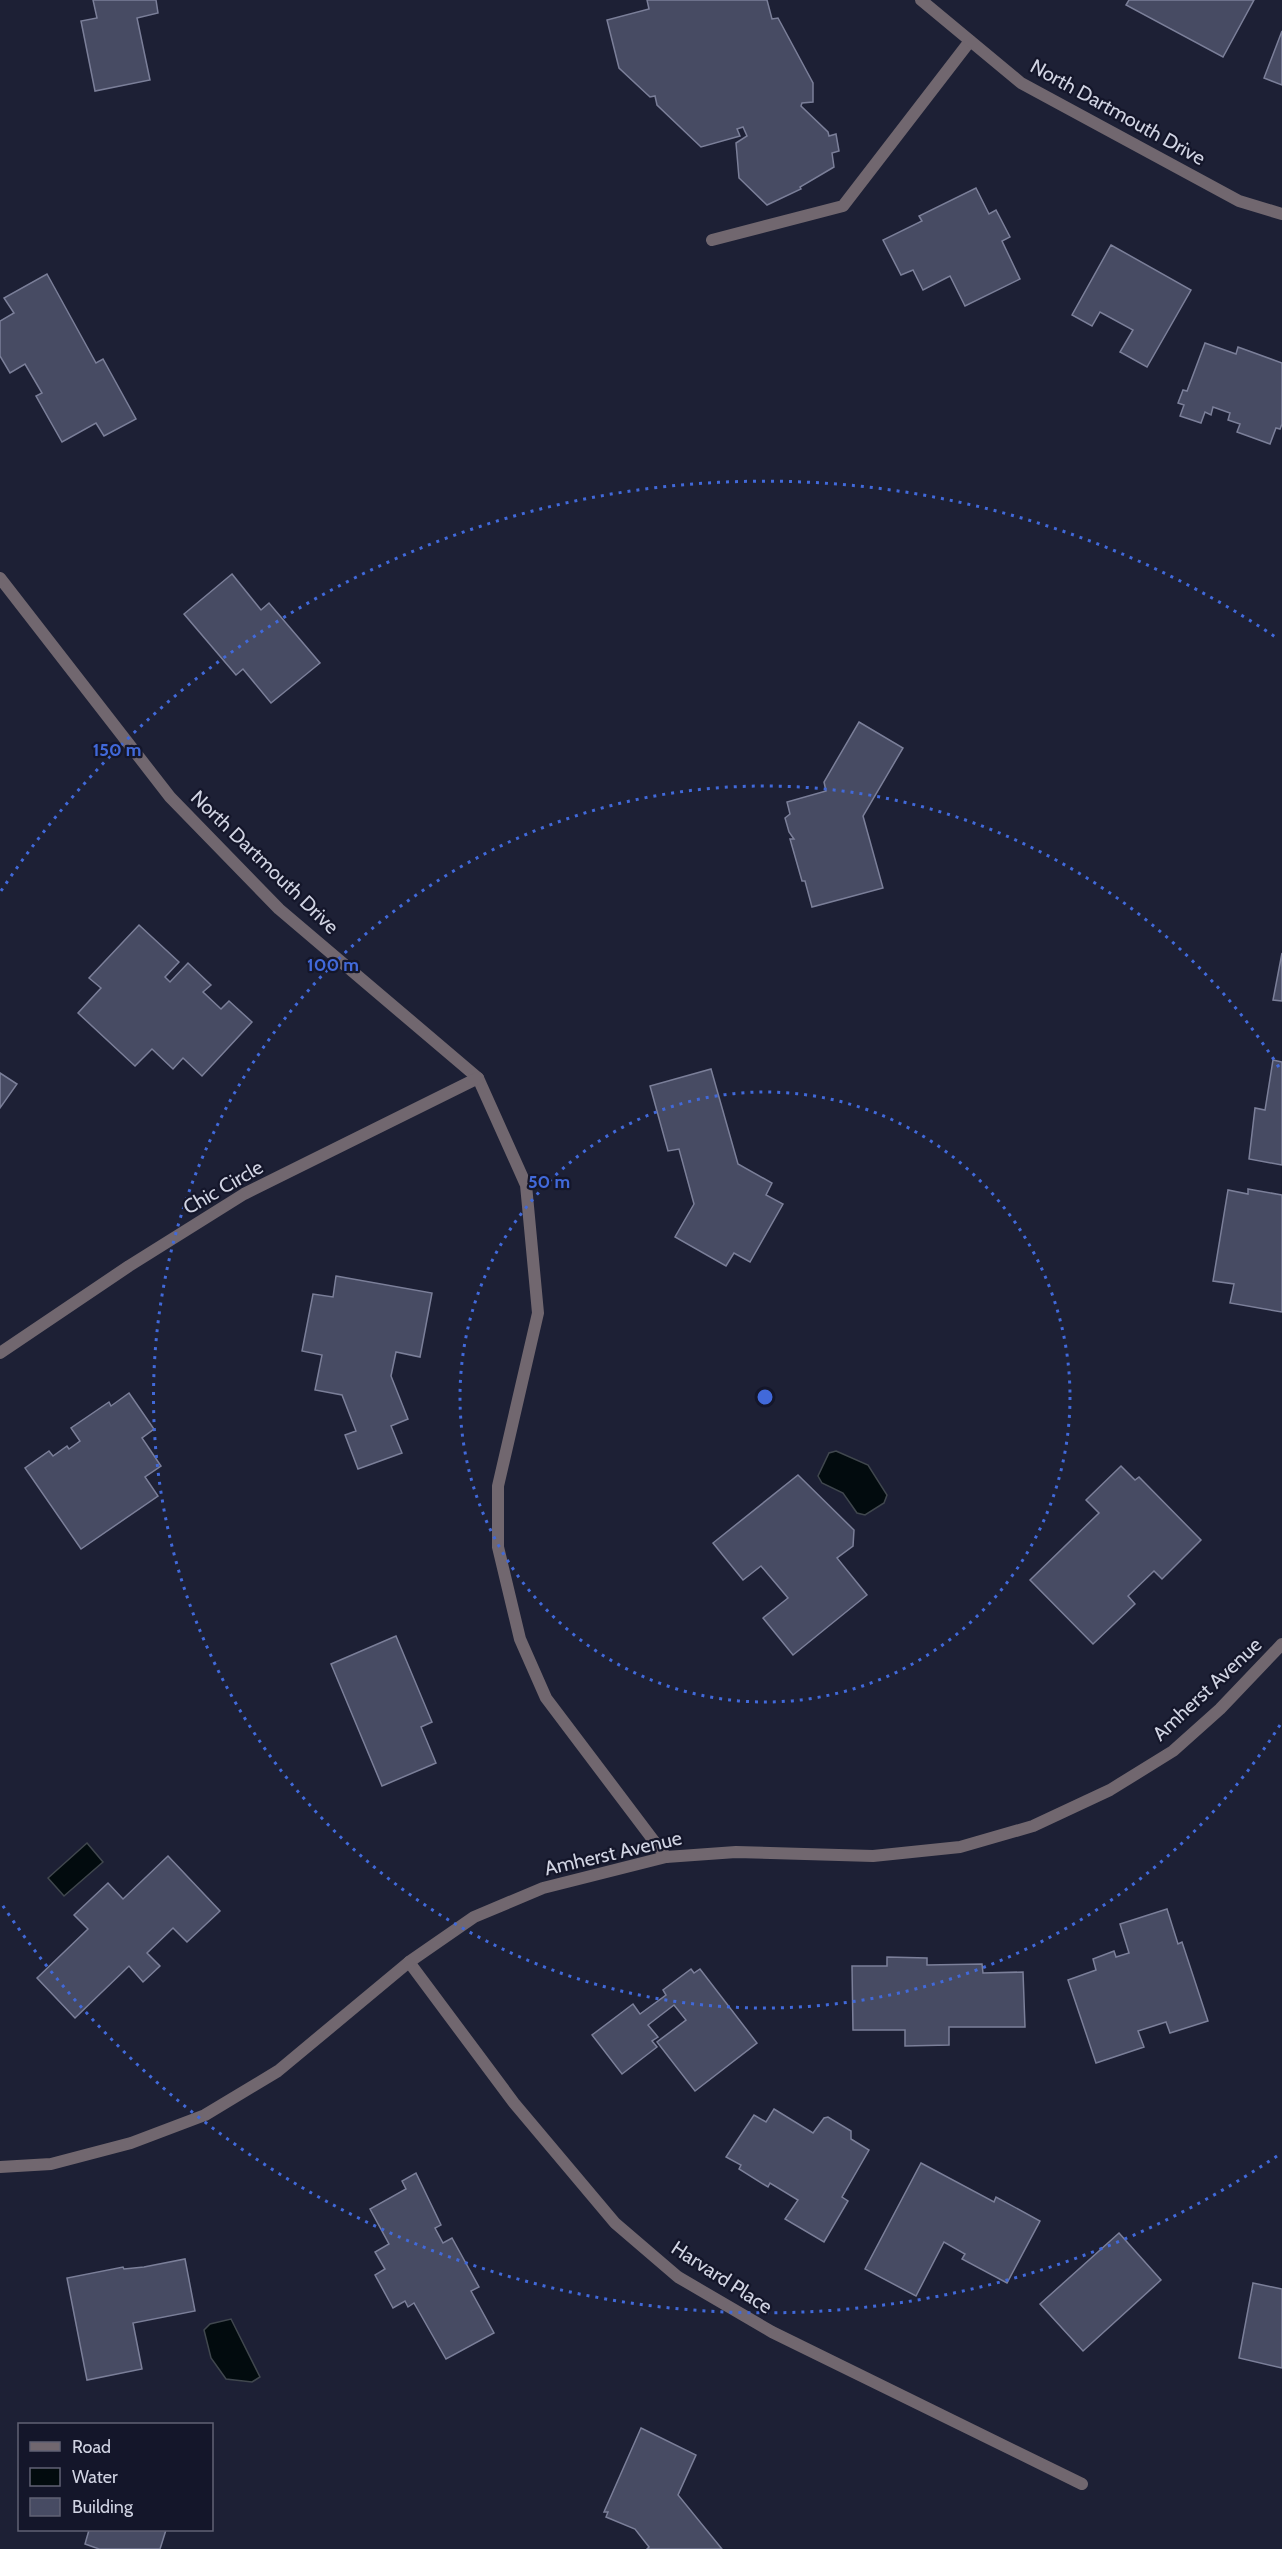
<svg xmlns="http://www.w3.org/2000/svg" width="1282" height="2549" font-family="Cabin,sans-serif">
<rect width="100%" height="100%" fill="#1d2035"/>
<!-- water -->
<g fill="#020b0e" stroke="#40474e" stroke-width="1.5">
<polygon points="836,1451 868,1465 887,1495 884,1503 865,1515 857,1513 843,1493 822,1483 818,1476 829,1453"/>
<polygon points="87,1843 103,1862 64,1896 48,1878"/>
<polygon points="231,2319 260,2377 252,2382 226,2379 211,2358 204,2330 210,2324"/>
</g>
<!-- building -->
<g fill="#474b63" stroke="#7b7f99" stroke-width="1.5">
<polygon points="93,0 156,0 158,13 137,18 150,80 95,91 81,21 97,18"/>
<polygon points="647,0 767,0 772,19 778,18 813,83 813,102 802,103 801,106 828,132 829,136 836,134 839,151 832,153 834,167 800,187 801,189 767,205 739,178 736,143 747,136 743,127 737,129 740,136 701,147 657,105 655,96 650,97 619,68 607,20 649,9"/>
<polygon points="1129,0 1254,0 1223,57 1126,5"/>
<polygon points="1282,31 1282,85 1264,78"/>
<polygon points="976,188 989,214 996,210 1010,237 1002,241 1020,279 965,306 950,276 923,290 913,270 901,275 883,240 922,221 919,216"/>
<polygon points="1111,245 1191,290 1147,367 1120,352 1133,330 1100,312 1092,326 1072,315"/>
<polygon points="47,274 96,363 103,359 136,419 104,436 96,423 62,442 36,396 42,393 25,364 10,373 0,356 0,321 14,313 4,298"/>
<polygon points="1205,343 1236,354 1238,347 1282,363 1282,424 1280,429 1276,428 1270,444 1237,432 1240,424 1228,420 1230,413 1213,407 1211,415 1205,412 1201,423 1180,416 1184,405 1178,403 1183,390 1187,391"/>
<polygon points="232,574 261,610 269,603 320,663 271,703 243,669 236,675 184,614"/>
<polygon points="859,722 903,748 863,816 883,888 812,907 805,881 802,881 790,839 794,839 789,832 785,818 790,814 787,802 826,791 824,782"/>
<polygon points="139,925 179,962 165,977 170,982 188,963 211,985 203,992 221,1009 229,1001 252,1022 202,1076 183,1058 173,1069 152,1049 135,1066 78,1013 101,988 89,978"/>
<polygon points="1282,953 1282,1001 1273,1000"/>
<polygon points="1273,1060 1282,1062 1282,1165 1249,1159 1255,1108 1265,1110"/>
<polygon points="711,1069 738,1164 772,1183 766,1195 783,1204 750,1262 734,1253 726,1266 675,1237 694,1204 679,1149 668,1151 650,1086"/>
<polygon points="0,1073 17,1084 0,1108"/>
<polygon points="1248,1189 1282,1195 1282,1312 1230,1303 1234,1284 1213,1281 1228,1190 1248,1194"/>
<polygon points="336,1276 432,1293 420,1357 396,1352 391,1376 408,1419 391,1426 402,1453 358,1469 345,1435 356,1431 342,1395 315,1390 322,1355 302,1351 313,1294 333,1297"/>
<polygon points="129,1393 154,1429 142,1438 161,1466 145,1477 158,1496 81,1549 25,1468 49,1451 53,1456 67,1446 69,1449 80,1441 71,1428 109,1402 111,1406"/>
<polygon points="1121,1466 1135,1480 1139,1477 1201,1540 1162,1579 1154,1571 1128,1596 1135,1604 1093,1644 1030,1580 1099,1513 1086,1500"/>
<polygon points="798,1475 854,1530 853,1546 837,1558 867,1595 793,1655 763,1618 788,1598 761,1566 743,1580 713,1543"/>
<polygon points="396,1636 432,1722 421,1727 436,1763 382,1786 331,1664"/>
<polygon points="168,1856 220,1911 187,1942 173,1928 147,1953 160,1966 143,1982 129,1966 75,2018 37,1978 88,1929 74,1915 108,1883 123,1899"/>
<polygon points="1167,1909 1178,1944 1182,1942 1208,2021 1170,2033 1166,2022 1138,2031 1144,2047 1096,2063 1068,1980 1096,1970 1093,1959 1114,1951 1116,1957 1129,1953 1120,1924"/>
<polygon points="887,1957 927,1958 927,1965 982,1964 983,1973 1023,1972 1025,2027 949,2027 949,2045 905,2046 905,2030 853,2030 852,1966 887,1966"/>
<polygon points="691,1969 694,1973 700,1969 757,2043 695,2091 657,2042 686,2020 674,2005 648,2025 658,2037 652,2041 657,2047 622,2074 592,2035 633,2004 640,2014 666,1995 663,1990"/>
<polygon points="774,2109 813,2133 824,2118 828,2117 851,2131 851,2139 869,2150 842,2197 848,2201 824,2242 785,2219 798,2200 770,2183 768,2187 739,2169 741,2165 726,2157 754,2115 766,2122"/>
<polygon points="921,2163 994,2202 996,2197 1040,2221 1007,2283 962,2259 965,2254 944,2242 916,2296 865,2269"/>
<polygon points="416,2173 441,2225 435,2228 443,2243 452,2238 479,2287 471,2291 494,2333 446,2359 414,2303 408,2307 405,2301 393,2308 375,2275 385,2269 375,2252 389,2244 370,2209 406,2189 402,2181"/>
<polygon points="1119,2233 1161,2280 1083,2351 1040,2304"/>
<polygon points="185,2259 195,2311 133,2323 142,2369 87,2380 67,2278 123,2267 124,2269 144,2267"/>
<polygon points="1253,2283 1282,2289 1282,2368 1239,2358"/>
<polygon points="641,2428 696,2455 678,2495 722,2549 647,2549 649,2547 635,2529 606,2517 608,2512 604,2512"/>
<polygon points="89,2530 166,2530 160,2549 99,2549 85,2544"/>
</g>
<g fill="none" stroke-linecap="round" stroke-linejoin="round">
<!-- service -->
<polyline stroke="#71676f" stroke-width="12" points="712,240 843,206 970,41"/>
<!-- minor -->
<g stroke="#71676f" stroke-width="12">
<polyline points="921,0 1021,83 1239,201 1282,214"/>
<polyline points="0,578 170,797 279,909 478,1078 526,1185 538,1313 498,1486 498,1547 520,1639 546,1698 666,1857"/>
<polyline points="0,1353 129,1266 244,1194 478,1078"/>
<polyline points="409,1962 514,2103 615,2223 678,2277 772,2332 1082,2484"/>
</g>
<!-- tertiary -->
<polyline stroke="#71676f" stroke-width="12" points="0,2167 51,2164 131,2143 205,2115 278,2071 409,1962 474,1917 543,1888 666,1857 736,1852 873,1856 960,1847 1033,1826 1110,1790 1173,1751 1220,1709 1282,1644"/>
</g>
<!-- distance rings -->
<g fill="none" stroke="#4169da" stroke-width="3" stroke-dasharray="3 6">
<circle cx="765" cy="1397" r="305"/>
<path d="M1280 1725A611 611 0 1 1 1280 1069"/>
<path d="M1277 2156A916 916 0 0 1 1 1903M1 891A916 916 0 0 1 1277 638"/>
</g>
<g text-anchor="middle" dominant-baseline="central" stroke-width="4.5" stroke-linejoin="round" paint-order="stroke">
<!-- street labels -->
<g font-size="20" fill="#d1d4e3" stroke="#14162a">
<text transform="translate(1118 112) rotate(29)">North Dartmouth Drive</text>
<text transform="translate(265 862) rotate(44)">North Dartmouth Drive</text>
<text transform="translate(223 1187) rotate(-30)">Chic Circle</text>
<text transform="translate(1207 1689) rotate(-43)">Amherst Avenue</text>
<text transform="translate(613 1853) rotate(-13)">Amherst Avenue</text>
<text transform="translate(722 2277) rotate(33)">Harvard Place</text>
</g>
</g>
<circle cx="765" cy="1397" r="9" fill="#4169da" stroke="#14162a" stroke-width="3"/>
<g font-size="18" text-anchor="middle" font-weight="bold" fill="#4169da" stroke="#14162a" stroke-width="4.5" stroke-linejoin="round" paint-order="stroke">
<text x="117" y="756">150 m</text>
<text x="333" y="971">100 m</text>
<text x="549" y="1188">50 m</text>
</g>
<!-- legend -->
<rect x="18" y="2423" width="195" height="108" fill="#14162a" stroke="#606274" stroke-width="1.5"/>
<rect x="30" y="2442" width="30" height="9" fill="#71676f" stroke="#606274" stroke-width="1.5"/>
<text x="72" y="2453" font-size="18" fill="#d1d4e3">Road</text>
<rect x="30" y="2468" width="30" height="18" fill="#020b0e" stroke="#606274" stroke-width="1.5"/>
<text x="72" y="2483" font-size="18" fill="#d1d4e3">Water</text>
<rect x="30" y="2498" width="30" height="18" fill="#474b63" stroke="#606274" stroke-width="1.5"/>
<text x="72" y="2513" font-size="18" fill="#d1d4e3">Building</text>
</svg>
